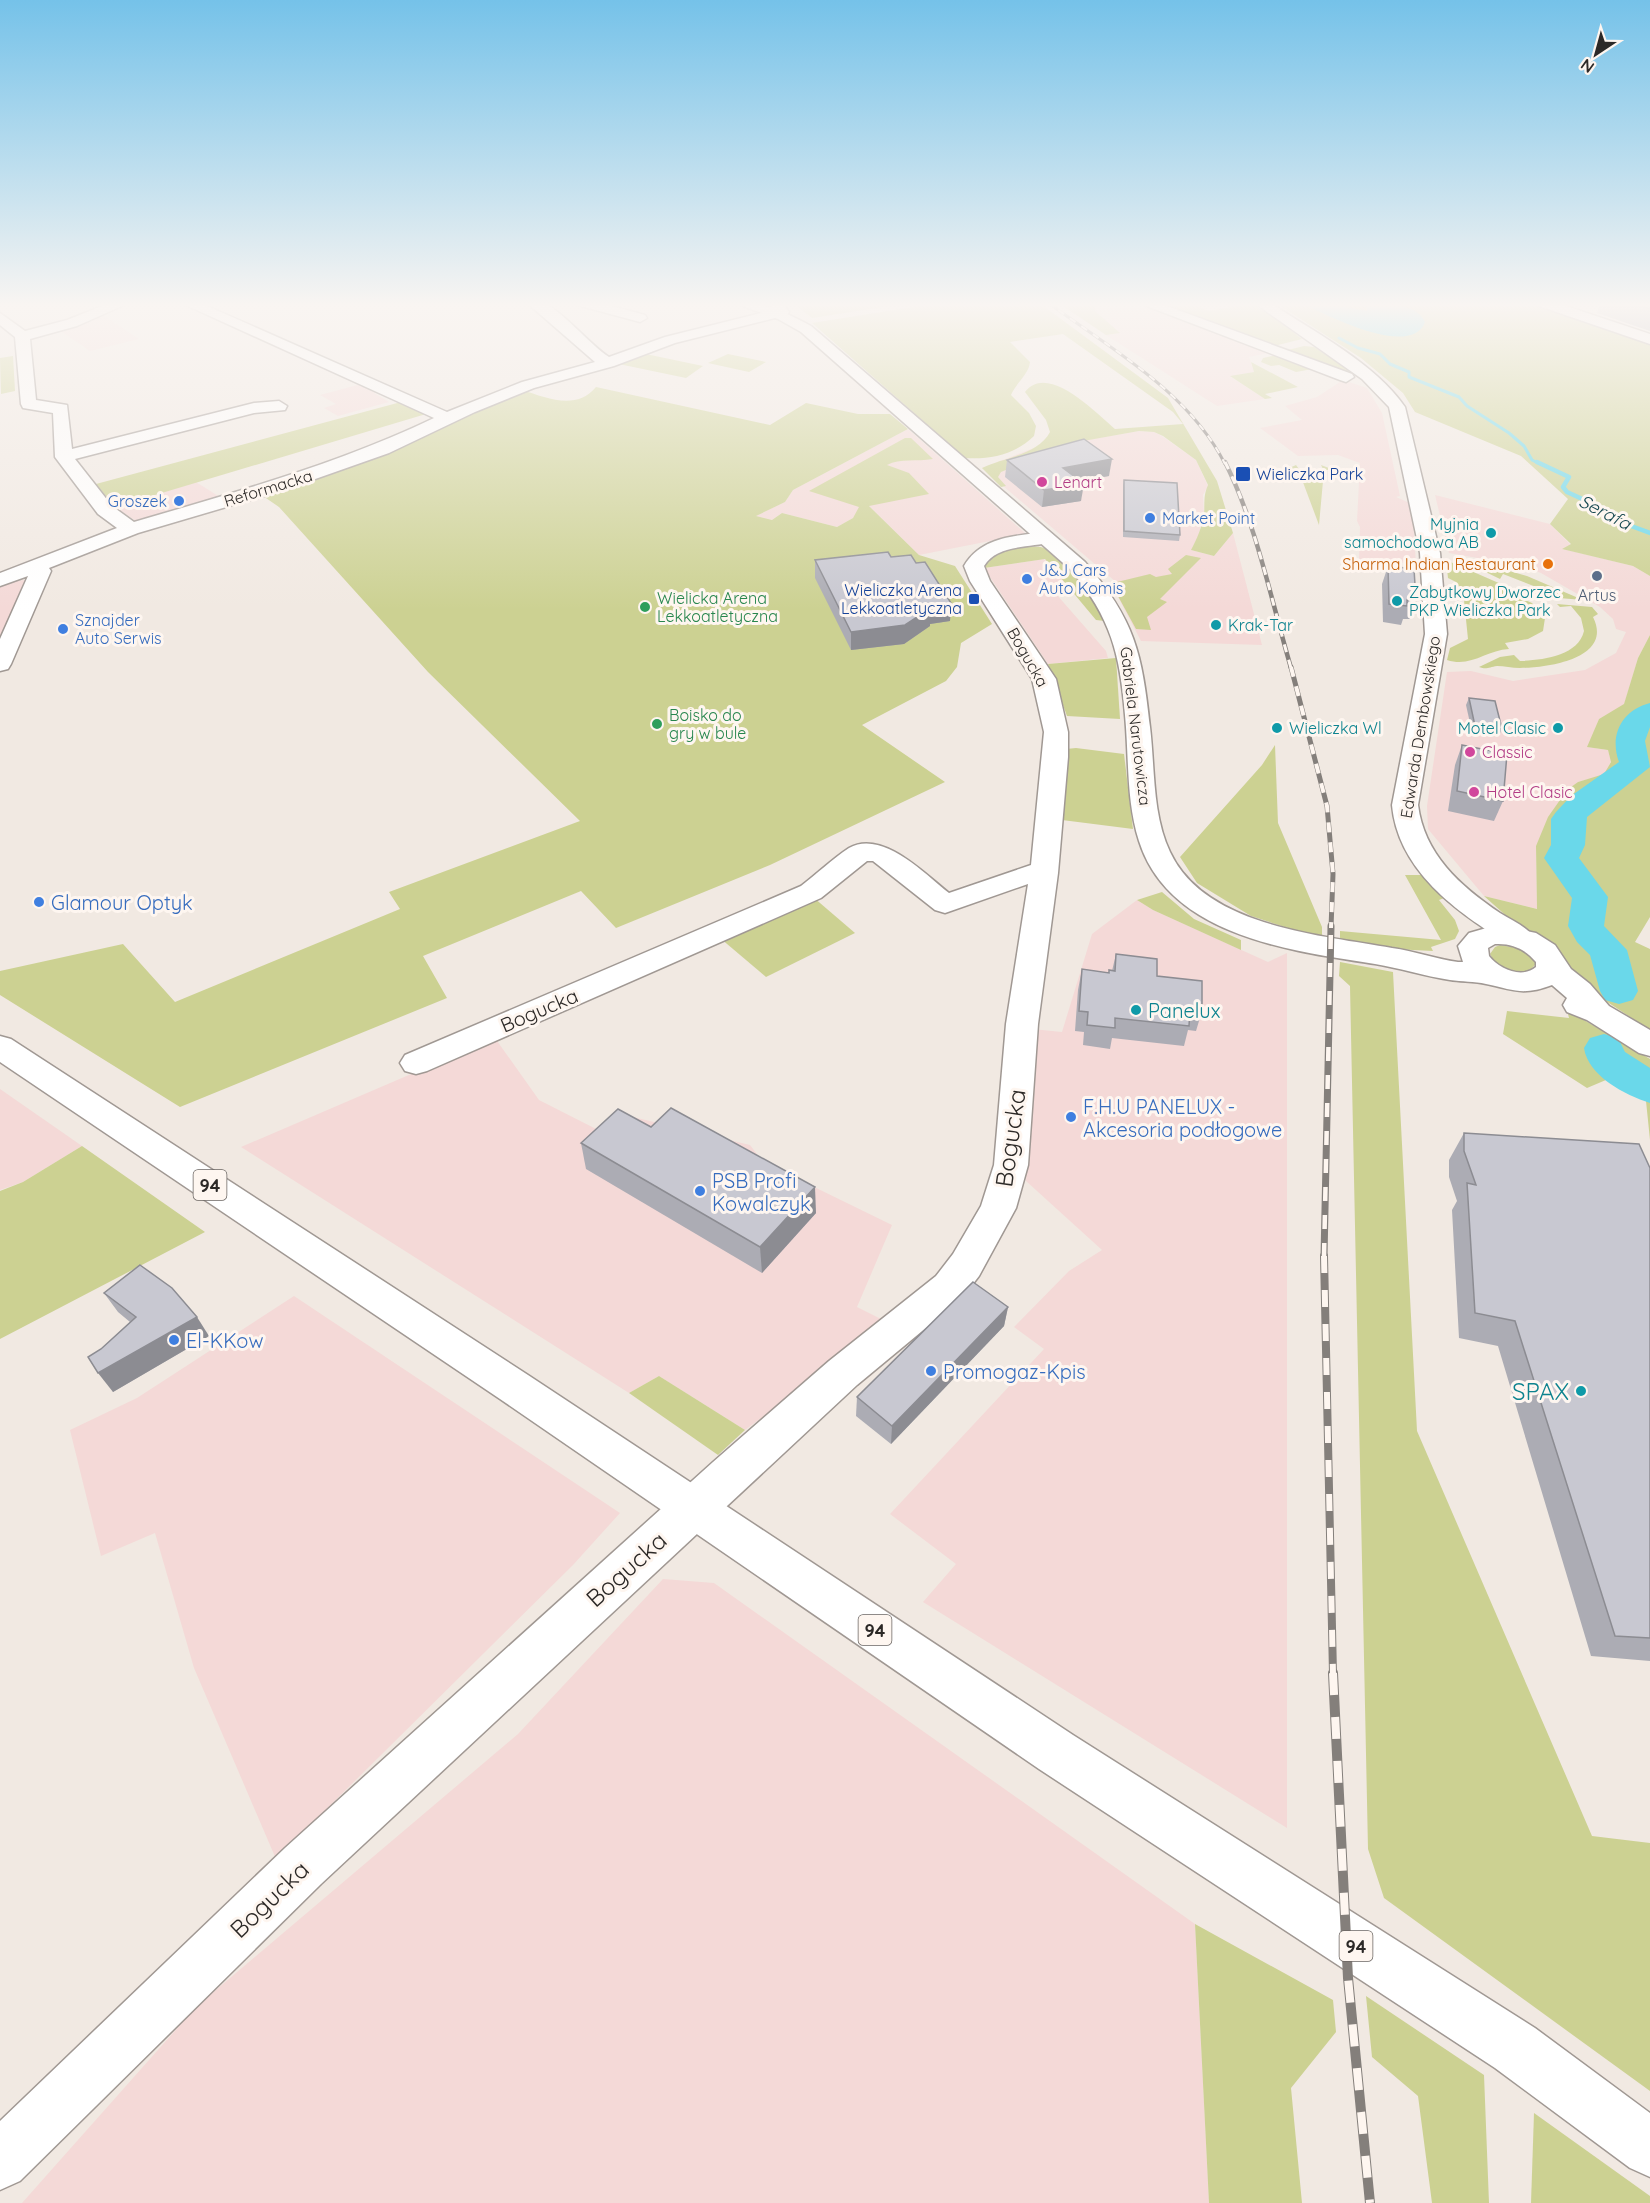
<svg xmlns="http://www.w3.org/2000/svg" width="1650" height="2203" font-family="Quicksand,sans-serif">
<rect width="100%" height="100%" fill="#f1e9e2"/>
<!-- commercial -->
<g fill="#f4d9d7">
<polygon points="1095,302 1130,302 1273,352 1249,357 1254,372 1231,377 1265,399 1217,406 1106,335 1119,333 1095,311"/>
<polygon points="103,315 139,339 90,351 59,330"/>
<polygon points="1343,380 1367,388 1382,413 1400,496 1396,497 1412,504 1416,564 1359,559 1360,527 1357,521 1360,463 1338,455 1298,456 1260,428 1302,420 1285,406 1317,397"/>
<polygon points="365,383 380,391 374,393 389,402 338,416 324,408 336,404 320,395"/>
<polygon points="908,429 1026,534 919,555 865,502 853,518 837,527 782,513 772,520 755,516 785,502 793,490"/>
<polygon points="1139,431 1154,432 1162,436 1196,460 1208,486 1203,495 1204,514 1198,537 1191,550 1214,556 1233,533 1262,645 1141,641 1114,589 1116,582 982,468 1031,449"/>
<polygon points="196,482 223,499 139,523 115,507"/>
<polygon points="1435,495 1550,524 1571,545 1563,549 1633,566 1650,576 1650,635 1638,658 1624,705 1599,719 1588,747 1608,750 1611,761 1605,774 1578,782 1536,846 1537,909 1484,896 1428,829 1427,806 1447,672 1471,671 1513,681 1585,670 1616,653 1626,632 1616,629 1613,619 1600,607 1541,573 1517,565 1449,553"/>
<polygon points="1044,559 1059,573 1067,585 1050,587 1106,651 1108,658 1048,664 984,568"/>
<polygon points="27,580 0,641 0,586 11,581"/>
<polygon points="1137,900 1153,910 1268,962 1287,953 1287,1828 923,1602 956,1564 890,1514 1044,1349 1014,1327 1069,1271 1102,1250 1026,1181 1032,1029 1062,1032 1092,934"/>
<polygon points="495,1038 539,1100 602,1132 633,1117 750,1145 763,1162 892,1225 857,1307 889,1323 745,1430 659,1376 629,1393 241,1147"/>
<polygon points="0,1089 82,1146 23,1182 0,1190"/>
<polygon points="294,1296 620,1513 573,1565 276,1859 194,1668 155,1533 101,1556 70,1430 137,1398"/>
<polygon points="663,1579 714,1583 1195,1924 1209,2203 22,2203 197,2006 518,1734"/>
</g>
<!-- green -->
<g fill="#ccd192">
<polygon points="792,302 916,302 812,318"/>
<path d="M944,302H1038L1168,398L1217,481L1233,533L1214,556L1191,550C1197,539 1202,527 1204,514C1205,503 1203,496 1208,485L1196,460L1163,436L1154,432L1139,431L1072,443L1001,472L998,477L1006,486L1001,487L982,468C1004,457 1038,455 1050,432L1046,420L1025,392C1048,362 1097,414 1115,429L1183,424L1173,412L1063,334L1010,342L1030,362C1029,374 1016,383 1011,395L1029,413L1036,426L1034,436C1016,454 990,460 965,458L812,323Z"/>
<polygon points="1057,302 1095,302 1095,311 1120,333 1106,335"/>
<path d="M1147,302H1188L1209,311L1246,304L1243,302C1259,304 1286,327 1302,339L1270,347Z"/>
<polygon points="1287,302 1536,302 1650,341 1650,576 1633,566 1562,549 1571,544 1550,524 1568,499 1521,456 1415,412 1403,393 1361,358 1282,307"/>
<polygon points="1304,346 1314,347 1355,374 1352,375 1284,351"/>
<polygon points="641,353 703,366 686,378 614,363"/>
<polygon points="728,354 766,362 749,372 708,363"/>
<polygon points="1281,354 1318,368 1296,372 1279,365 1271,366 1261,362 1263,358"/>
<polygon points="13,356 15,391 1,394 0,358"/>
<polygon points="1251,362 1298,387 1265,394 1272,398 1265,399 1230,376 1254,372"/>
<path d="M596,387L770,425L806,403L858,414H890L908,429L793,490L785,502L756,516L772,520L782,513L837,527L853,518L859,507L809,491L905,438H911L933,459C917,462 900,458 887,465L909,473L929,494L869,506L919,555L955,566L992,624L961,643L957,667L946,681L862,725L945,782L770,865L616,928L581,891L423,956L447,998L180,1107L0,995V971L123,944L175,1002L400,909L389,892L580,821L428,672L279,507L260,494L522,390C547,398 576,411 596,387Z"/>
<polygon points="401,402 426,414 115,507 96,484"/>
<polygon points="1296,465 1299,469 1323,469 1321,465 1334,470 1324,470 1319,525 1298,469 1287,469"/>
<path d="M1030,546C1034,547 1040,546 1044,548C1064,557 1096,601 1105,621L1096,620L1045,559L984,568C995,551 1010,549 1030,546Z"/>
<polygon points="1186,555 1201,558 1160,599 1167,602 1147,617 1151,630 1136,629 1113,587 1117,582 1150,574 1156,577 1172,574 1168,569"/>
<path d="M1446,560L1501,584L1498,588L1532,603L1545,618L1543,631L1528,639L1505,643L1509,649C1486,650 1471,668 1447,660L1450,648L1468,639L1464,600L1457,596L1456,582L1448,578Z"/>
<polygon points="1463,561 1478,562 1527,576 1583,600 1547,597 1554,594 1503,574 1500,579"/>
<path d="M1557,604L1592,607L1598,614L1593,617C1614,659 1546,668 1520,668C1512,668 1504,666 1497,666C1489,667 1487,670 1479,667L1500,657L1514,655L1520,661C1543,660 1578,656 1584,631L1581,618L1571,606L1560,607Z"/>
<polygon points="1650,635 1650,917 1635,942 1650,949 1650,1030 1589,990 1484,896 1537,909 1536,846 1548,817 1567,790 1578,782 1604,774 1611,762 1608,750 1587,747 1599,719 1624,704 1638,658"/>
<polygon points="1116,658 1120,719 1067,716 1048,664"/>
<polygon points="1275,745 1278,823 1322,927 1322,939 1251,916 1197,883 1180,857 1262,765"/>
<polygon points="1076,748 1124,754 1133,829 1062,820 1066,749"/>
<polygon points="1405,875 1421,875 1444,898 1439,900 1455,920 1459,931 1455,939 1431,947 1433,951 1393,949 1340,942 1340,931 1441,940"/>
<polygon points="1162,892 1194,919 1241,940 1241,950 1153,910 1137,900"/>
<polygon points="813,897 855,933 766,977 720,938"/>
<path d="M1500,945L1523,949L1535,960V965C1523,980 1497,970 1490,954L1495,947Z"/>
<polygon points="1340,962 1393,972 1417,1431 1592,1836 1650,1843 1650,2091 1384,1898 1368,1849 1350,986 1339,976"/>
<polygon points="1567,1010 1650,1059 1650,1140 1646,1101 1613,1077 1587,1088 1503,1034 1507,1011 1569,1018"/>
<polygon points="82,1146 205,1232 0,1339 0,1191 23,1182"/>
<polygon points="659,1376 745,1430 718,1455 629,1393"/>
<polygon points="1195,1924 1333,2000 1336,2032 1291,2088 1302,2203 1209,2203"/>
<polygon points="1366,1996 1484,2075 1489,2203 1432,2203 1418,2096 1372,2057"/>
<polygon points="1534,2113 1650,2196 1650,2203 1531,2203"/>
</g>
<!-- water -->
<path fill="#6ad8ea" d="M1300,302H1342L1346,307L1367,311V308L1353,302H1382L1381,304L1385,305C1400,305 1418,307 1425,322C1411,360 1322,313 1300,302Z"/>
<g fill="none" stroke-linecap="round" stroke-linejoin="round">
<!-- stream-far1 -->
<polyline stroke="#6ad8ea" stroke-width="3" points="1339,338 1358,348 1380,354 1390,364 1409,372 1409,377 1459,397 1467,406 1509,433 1524,446 1532,460 1540,464"/>
<!-- stream -->
<polyline stroke="#6ad8ea" stroke-width="4.5" points="1537,462 1569,477 1563,487 1567,492 1613,513 1623,523 1650,533"/>
<!-- river -->
<g fill="#6ad8ea" fill-rule="evenodd">
<path d="M1650,703V727L1645,741L1650,767L1587,817L1585,845L1579,858L1608,897L1604,926L1627,950L1638,991L1633,1000L1619,1004L1605,1000L1600,991L1590,955L1577,942L1568,926L1572,898L1544,858L1551,845V819L1556,812L1571,796L1619,762C1609,735 1622,710 1650,703Z"/>
<path d="M1604,1034L1618,1038L1625,1052L1650,1068V1103C1625,1095 1588,1076 1584,1048L1590,1038Z"/>
</g>
<defs>
<g id="minor">
<path d="M112,302H131L77,326L30,339L36,400L67,405L72,449L254,403L279,401L287,406L285,410L254,413L75,459L112,506L134,522C236,492 338,464 434,418L179,302H198L447,412L522,382L595,362L526,302C530,302 537,301 541,302C559,307 590,345 609,357L665,337L773,310L767,302H781L789,312L787,315L675,343L614,366L534,388L475,412L389,453L284,490L138,533L49,568L51,571L11,664L8,669L0,671V639L28,576L0,586V573L117,528L98,514L55,457L53,413L23,408L21,404L15,337L0,325V313L25,331L67,320Z"/>
<polygon points="575,302 597,302 645,315 647,318 640,322 577,305"/>
<polygon points="1136,302 1156,302 1352,374 1354,377 1346,382 1340,380"/>
<path d="M1253,302H1269C1314,332 1375,363 1405,407L1440,553L1447,634L1418,805C1424,854 1460,886 1500,913C1511,920 1526,926 1534,937L1529,944L1519,946L1509,944C1456,912 1398,870 1392,805L1425,634L1420,553L1389,407L1362,379Z"/>
<polygon points="1534,302 1554,302 1650,334 1650,344 1536,305"/>
<path d="M1045,532L1052,534L1055,538L1052,542C1030,548 997,544 984,566L990,581L1056,679L1068,732V757L1058,873L1038,1024L1028,1165L1016,1208L979,1276L962,1298L857,1385L321,1884L20,2181L0,2190V2121L285,1848L713,1462L829,1361L936,1276L953,1254L981,1206L994,1165L1006,1024L1028,884L945,913L935,910L873,861H867L821,898L427,1071L416,1074L405,1071L400,1063L405,1055L801,886C817,874 832,859 849,848C882,829 925,874 949,893L1031,865L1044,732L1032,679L970,581L964,566C981,537 1014,536 1045,532Z"/>
</g>
<g id="major">
<path d="M732,302C761,301 786,312 811,326L1085,562C1135,620 1142,653 1150,727C1155,768 1152,814 1170,852C1205,927 1321,935 1392,948C1414,951 1436,959 1458,962H1463L1458,946L1469,933L1497,925L1536,933L1555,945L1571,969L1590,984L1609,1006L1650,1030V1056L1639,1053L1587,1020L1567,1012L1563,1005L1567,998L1552,985C1523,996 1514,990 1486,984C1474,981 1462,982 1450,980C1424,976 1400,968 1375,964C1291,951 1169,936 1139,841C1126,801 1129,756 1125,715C1120,654 1111,618 1071,570L801,332L778,319ZM1495,944C1512,943 1525,949 1536,962V967C1522,979 1499,969 1489,956L1488,948Z"/>
<polygon points="0,1036 11,1039 528,1375 1073,1735 1535,2028 1650,2113 1650,2177 1630,2168 1495,2068 1039,1769 500,1399 0,1062"/>
</g>
</defs>
<!-- minor casing -->
<use href="#minor" stroke="#a09893" stroke-width="3"/>
<!-- major casing -->
<use href="#major" stroke="#a09893" stroke-width="3"/>
<!-- minor -->
<use href="#minor" fill="#fff" fill-rule="evenodd"/>
<!-- major -->
<use href="#major" fill="#fff" fill-rule="evenodd"/>
<defs>
<path id="rail-far5" d="M1047,302C1110,348 1189,392 1225,464"/>
<path id="rail-far4" d="M1225,462C1257,526 1271,600 1291,668"/>
<polyline id="rail-far3" points="1291,667 1327,806 1333,874 1331,928"/>
<polyline id="rail-far2" points="1324,1257 1331,926"/>
<polyline id="rail-far1" points="1324,1256 1333,1674"/>
<polyline id="rail" points="1333,1673 1348,1978 1370,2203"/>
</defs>
<!-- rail-far5 casing -->
<use href="#rail-far5" stroke="#847f7b" stroke-width="3"/>
<!-- rail-far4 casing -->
<use href="#rail-far4" stroke="#847f7b" stroke-width="4.5"/>
<!-- rail-far3 casing -->
<use href="#rail-far3" stroke="#847f7b" stroke-width="5"/>
<!-- rail-far2 casing -->
<use href="#rail-far2" stroke="#847f7b" stroke-width="7"/>
<!-- rail-far1 casing -->
<use href="#rail-far1" stroke="#847f7b" stroke-width="8"/>
<!-- rail casing -->
<use href="#rail" stroke="#847f7b" stroke-width="10"/>
<!-- rail-far5 -->
<use href="#rail-far5" stroke="#fef6f0" stroke-width="2" stroke-dasharray="7" stroke-linecap="butt"/>
<!-- rail-far4 -->
<use href="#rail-far4" stroke="#fef6f0" stroke-width="3" stroke-dasharray="8" stroke-linecap="butt"/>
<!-- rail-far3 -->
<use href="#rail-far3" stroke="#fef6f0" stroke-width="4" stroke-dasharray="10" stroke-linecap="butt"/>
<!-- rail-far2 -->
<use href="#rail-far2" stroke="#fef6f0" stroke-width="4.5" stroke-dasharray="14" stroke-linecap="butt"/>
<!-- rail-far1 -->
<use href="#rail-far1" stroke="#fef6f0" stroke-width="6" stroke-dasharray="17" stroke-linecap="butt"/>
<!-- rail -->
<use href="#rail" stroke="#fef6f0" stroke-width="8" stroke-dasharray="22" stroke-linecap="butt"/>
</g>
<!-- wall -->
<g fill="#acacb4">
<polygon points="1601,302 1650,302 1650,331 1597,313"/>
<polygon points="1007,460 1109,476 1080,481 1081,501 1042,507 1005,477"/>
<polygon points="1124,480 1180,535 1179,541 1123,537 1123,486"/>
<polygon points="891,557 916,563 951,603 950,621 930,624 930,626 904,644 851,650 815,578 815,560"/>
<polygon points="1388,566 1416,601 1410,619 1403,619 1401,625 1383,622 1382,584"/>
<polygon points="1469,698 1502,729 1499,736 1472,732 1466,705"/>
<polygon points="1462,745 1503,801 1494,821 1448,811 1455,765"/>
<polygon points="1116,954 1157,976 1202,1011 1196,1031 1188,1030 1184,1046 1112,1038 1110,1049 1083,1045 1084,1032 1075,1031 1078,990 1082,969 1109,973 1112,971"/>
<polygon points="651,1127 816,1213 762,1273 586,1169 581,1143"/>
<polygon points="1464,1133 1650,1168 1650,1661 1591,1656 1498,1346 1459,1338 1452,1210 1457,1201 1449,1177 1449,1160"/>
<polygon points="104,1293 209,1336 113,1392 101,1349 130,1322 118,1312"/>
<polygon points="1008,1307 1004,1326 891,1444 856,1416 857,1397"/>
</g>
<!-- shaded-wall -->
<g fill="#8c8c92">
<polygon points="1112,459 1109,476 1060,484 1063,468"/>
<polygon points="1084,484 1081,501 1042,507 1044,490"/>
<polygon points="951,603 950,621 930,624 930,626 904,644 851,650 851,632 929,605"/>
<polygon points="815,1187 816,1213 762,1273 760,1247"/>
<polygon points="1008,1307 1004,1326 891,1444 892,1426"/>
<polygon points="197,1317 209,1336 113,1392 98,1373"/>
</g>
<!-- building -->
<g fill="#c8c8d1" stroke="#8c8c92" stroke-width="1.5">
<polygon points="1629,302 1650,302 1650,309"/>
<polygon points="1084,439 1112,459 1063,468 1084,484 1044,490 1007,460"/>
<polygon points="1124,480 1177,483 1180,535 1124,531"/>
<polygon points="888,552 891,557 911,555 916,563 925,562 951,603 929,605 931,608 905,625 851,632 815,560"/>
<polygon points="1388,566 1414,569 1416,601 1407,600 1407,606 1389,604"/>
<polygon points="1469,698 1495,701 1502,729 1475,726"/>
<polygon points="1462,745 1507,754 1503,801 1457,791"/>
<polygon points="1116,954 1157,959 1157,976 1202,981 1202,1011 1190,1010 1189,1026 1115,1018 1115,1028 1087,1025 1088,1012 1079,1011 1082,969 1109,973 1109,970 1115,971"/>
<polygon points="671,1108 815,1187 760,1247 581,1143 618,1109 651,1127"/>
<polygon points="1464,1133 1639,1144 1650,1168 1650,1638 1615,1636 1515,1321 1475,1313 1467,1183 1476,1185 1464,1151"/>
<polygon points="140,1265 172,1288 197,1317 98,1373 88,1357 101,1349 136,1317 104,1293"/>
<polygon points="973,1282 1008,1307 892,1426 857,1397"/>
</g>
<!-- sky -->
<linearGradient id="sky" x2="0" y2="1"><stop stop-color="#75c2e9"/><stop offset="0.5" stop-color="#f9f5f2"/><stop offset="1" stop-color="#f9f5f2" stop-opacity="0"/></linearGradient>
<rect width="1650" height="610" fill="url(#sky)"/>
<!-- markers -->
<g fill="#1a4fb4" stroke="#fef6f0" stroke-width="2">
<rect x="1235" y="466" width="16" height="16" rx="3"/>
<rect x="968" y="593" width="12" height="12" rx="3"/>
</g>
<g fill="#d1479c" stroke="#fef6f0" stroke-width="2">
<circle cx="1042" cy="482" r="6"/>
<circle cx="1470" cy="752" r="6"/>
<circle cx="1474" cy="792" r="6"/>
</g>
<g fill="#3f7fe0" stroke="#fef6f0" stroke-width="2">
<circle cx="179" cy="501" r="6"/>
<circle cx="1150" cy="518" r="6"/>
<circle cx="1027" cy="579" r="6"/>
<circle cx="63" cy="629" r="6"/>
<circle cx="39" cy="902" r="6"/>
<circle cx="1071" cy="1117" r="6"/>
<circle cx="700" cy="1191" r="6"/>
<circle cx="174" cy="1340" r="6"/>
<circle cx="931" cy="1371" r="6"/>
</g>
<g fill="#0f9aa8" stroke="#fef6f0" stroke-width="2">
<circle cx="1491" cy="533" r="6"/>
<circle cx="1397" cy="601" r="6"/>
<circle cx="1216" cy="625" r="6"/>
<circle cx="1277" cy="728" r="6"/>
<circle cx="1558" cy="728" r="6"/>
<circle cx="1136" cy="1010" r="6"/>
<circle cx="1581" cy="1391" r="6"/>
</g>
<circle fill="#e8710a" stroke="#fef6f0" stroke-width="2" cx="1548" cy="564" r="6"/>
<circle fill="#5c6f8a" stroke="#fef6f0" stroke-width="2" cx="1597" cy="576" r="6"/>
<g fill="#2e9e5b" stroke="#fef6f0" stroke-width="2">
<circle cx="645" cy="607" r="6"/>
<circle cx="657" cy="724" r="6"/>
</g>
<g text-anchor="middle" dominant-baseline="central" stroke-width="6" stroke-linejoin="round" paint-order="stroke">
<!-- far-transit labels -->
<g font-size="16" fill="#164399" stroke="#fef6f0" text-anchor="start">
<text x="1256" y="474">Wieliczka Park</text>
<text x="962" y="590" text-anchor="end">Wieliczka Arena<tspan x="962" dy="18">Lekkoatletyczna</tspan></text>
</g>
<!-- far-hotel labels -->
<g font-size="16" fill="#b23c85" stroke="#fef6f0" text-anchor="start">
<text x="1054" y="482">Lenart</text>
<text x="1482" y="752">Classic</text>
<text x="1486" y="792">Hotel Clasic</text>
</g>
<!-- far-street labels -->
<g font-size="16" fill="#2c2927" stroke="#fef6f0">
<text transform="translate(268 488) rotate(-17)">Reformacka</text>
<text transform="translate(1028 657) rotate(60)">Bogucka</text>
<text transform="translate(1136 726) rotate(83)">Gabriela Narutowicza</text>
<text transform="translate(1420 727) rotate(-81)">Edwarda Dembowskiego</text>
</g>
<!-- far-shop labels -->
<g font-size="16" fill="#366cbe" stroke="#fef6f0" text-anchor="start">
<text x="167" y="501" text-anchor="end">Groszek</text>
<text x="1162" y="518">Market Point</text>
<text x="1039" y="570">J&amp;J Cars<tspan x="1039" dy="18">Auto Komis</tspan></text>
<text x="75" y="620">Sznajder<tspan x="75" dy="18">Auto Serwis</tspan></text>
</g>
<!-- far-culture labels -->
<g font-size="16" fill="#0d838f" stroke="#fef6f0" text-anchor="start">
<text x="1479" y="524" text-anchor="end">Myjnia<tspan x="1479" dy="18">samochodowa AB</tspan></text>
<text x="1409" y="592">Zabytkowy Dworzec<tspan x="1409" dy="18">PKP Wieliczka Park</tspan></text>
<text x="1228" y="625">Krak-Tar</text>
<text x="1289" y="728">Wieliczka Wl</text>
<text x="1546" y="728" text-anchor="end">Motel Clasic</text>
</g>
<!-- far-food labels -->
<g font-size="16" fill="#c56008" stroke="#fef6f0" text-anchor="end">
<text x="1536" y="564">Sharma Indian Restaurant</text>
</g>
<!-- far-service labels -->
<g font-size="16" fill="#4e5e75" stroke="#fef6f0">
<text x="1597" y="595">Artus</text>
</g>
<!-- far-leisure labels -->
<g font-size="16" fill="#27864d" stroke="#fef6f0" text-anchor="start">
<text x="657" y="598">Wielicka Arena<tspan x="657" dy="18">Lekkoatletyczna</tspan></text>
<text x="669" y="715">Boisko do<tspan x="669" dy="18">gry w bule</tspan></text>
</g>
<!-- far-water labels -->
<g font-size="18" font-style="italic" fill="#184951" stroke="#fef6f0">
<text transform="translate(1605 512) rotate(27)">Serafa</text>
</g>
<!-- shield labels -->
<g fill="#fef6f0" stroke="#6b6663" stroke-width="1.5">
<rect x="193.5" y="1170" width="33" height="30" rx="4.5"/>
<rect x="858.5" y="1615" width="33" height="30" rx="4.5"/>
<rect x="1339.5" y="1931" width="33" height="30" rx="4.5"/>
</g>
<g font-size="18" font-weight="bold" fill="#2c2927">
<text x="210" y="1185">94</text>
<text x="875" y="1630">94</text>
<text x="1356" y="1946">94</text>
</g>
<!-- shop labels -->
<g font-size="20" fill="#366cbe" stroke="#fef6f0" text-anchor="start">
<text x="51" y="902">Glamour Optyk</text>
<text x="1083" y="1106">F.H.U PANELUX -<tspan x="1083" dy="23">Akcesoria podłogowe</tspan></text>
<text x="712" y="1180">PSB Profi<tspan x="712" dy="23">Kowalczyk</tspan></text>
<text x="186" y="1340">El-KKow</text>
<text x="943" y="1371">Promogaz-Kpis</text>
</g>
<!-- street labels -->
<g font-size="20" fill="#2c2927" stroke="#fef6f0">
<text transform="translate(539 1010) rotate(-23)">Bogucka</text>
</g>
<!-- culture labels -->
<g font-size="20" fill="#0d838f" stroke="#fef6f0" text-anchor="start">
<text x="1148" y="1010">Panelux</text>
</g>
<!-- near-street labels -->
<g font-size="24" fill="#2c2927" stroke="#fef6f0">
<text transform="translate(1010 1138) rotate(-82)">Bogucka</text>
<text transform="translate(626 1569) rotate(-42)">Bogucka</text>
<text transform="translate(269 1899) rotate(-44)">Bogucka</text>
</g>
<!-- near-culture labels -->
<g font-size="24" fill="#0d838f" stroke="#fef6f0" text-anchor="end">
<text x="1569" y="1391">SPAX</text>
</g>
</g>
<!-- north arrow -->
<g transform="translate(1596 54) rotate(216)" stroke="#fef6f0" stroke-width="4.5" paint-order="stroke">
<path d="M0-4.5L10 22L0 15L-10 22Z" fill="#2c2927"/>
<text y="-9" font-size="16" font-weight="bold" text-anchor="middle" fill="#2c2927">N</text>
</g>
</svg>
